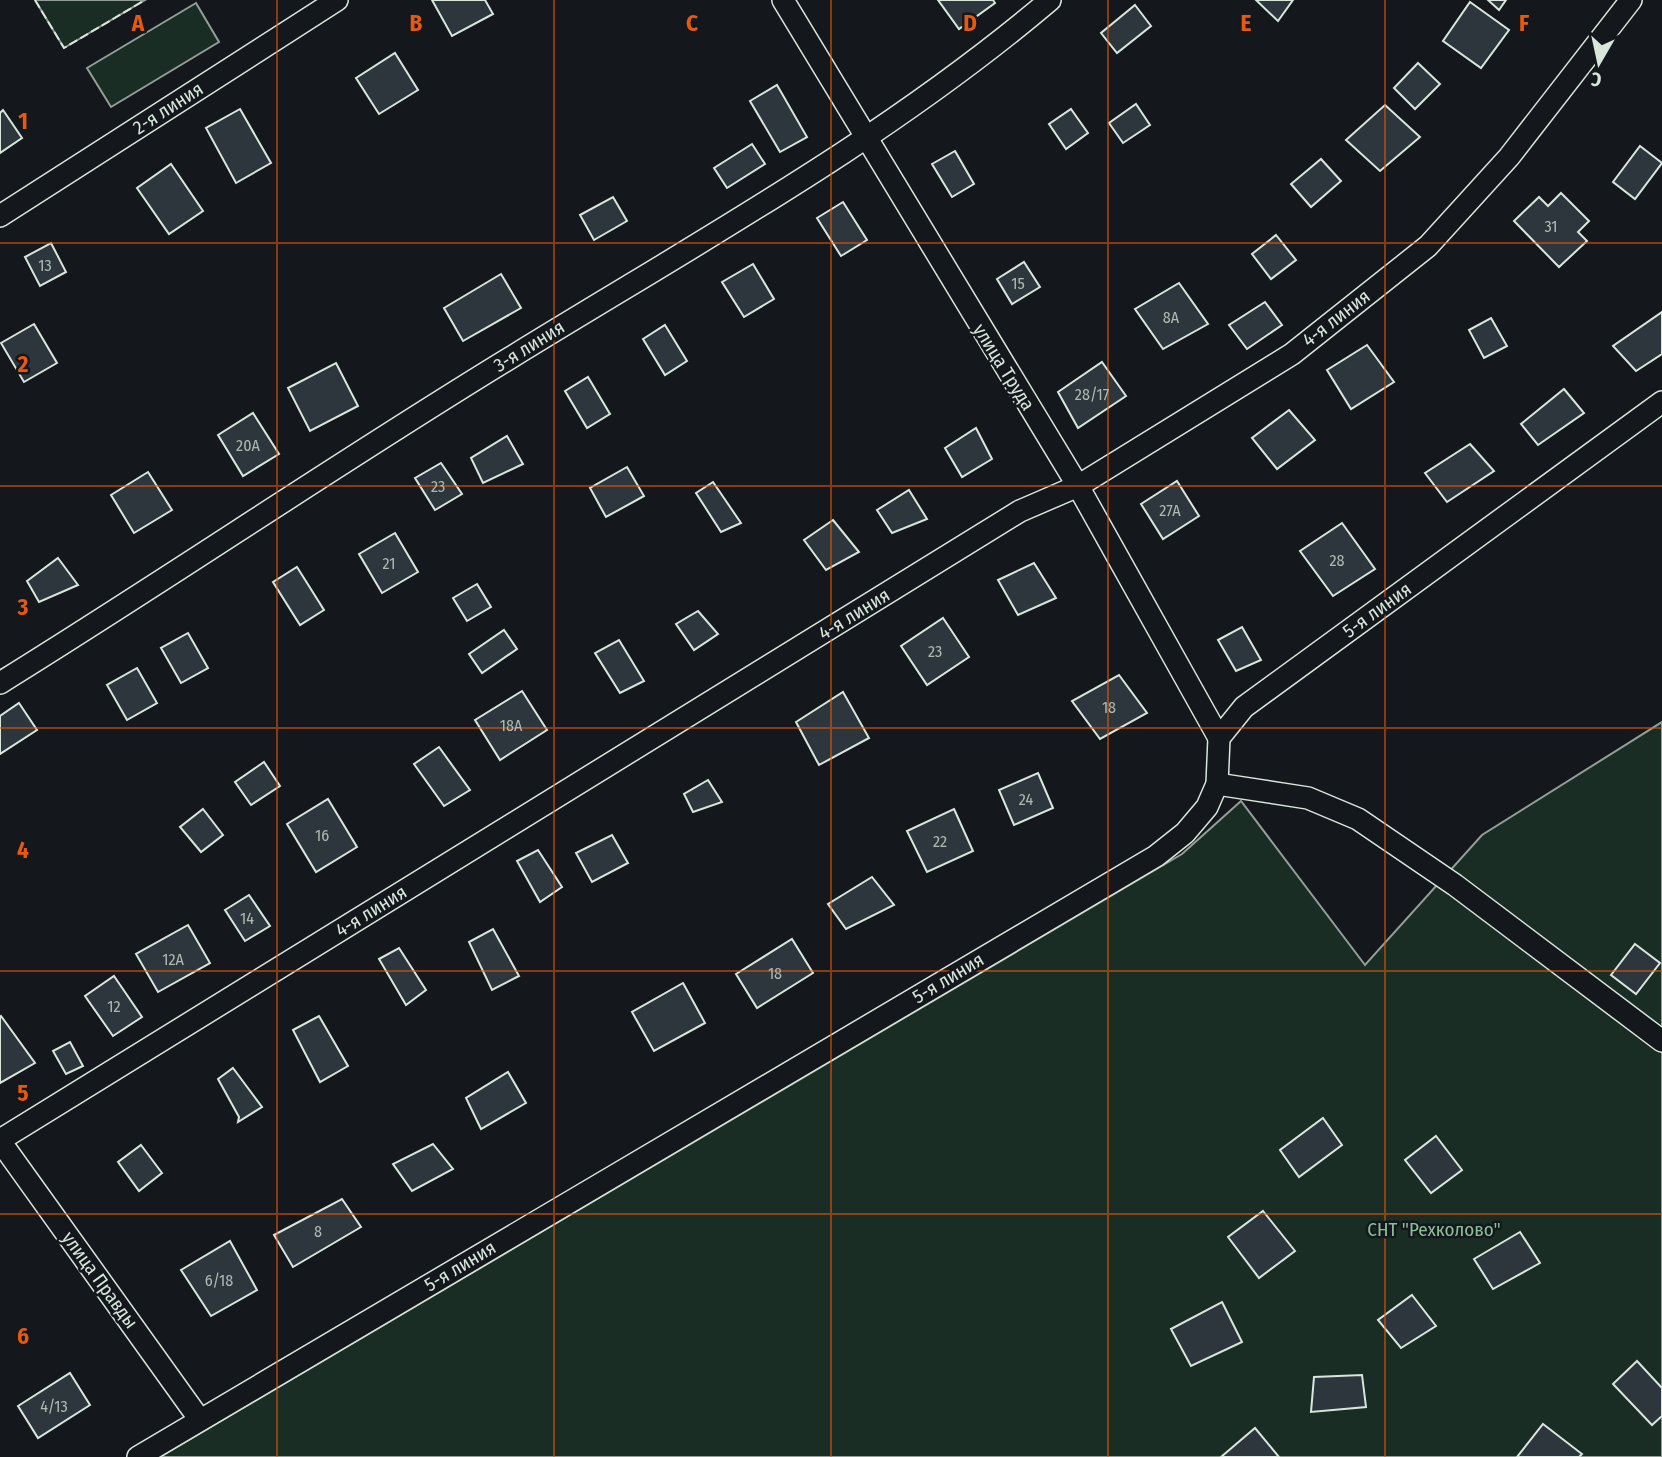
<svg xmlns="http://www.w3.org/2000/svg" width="1662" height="1457" font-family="'Fira Sans Condensed',sans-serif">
<rect width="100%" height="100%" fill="#14181c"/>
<!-- green -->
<g fill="#1a2d24" stroke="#939e99" stroke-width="2">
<polygon points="35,0 145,0 64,48"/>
<polygon points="196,3 219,42 111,107 87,68"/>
<polygon points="1662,722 1662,1457 160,1457 1182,854 1241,801 1365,965 1482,835"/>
</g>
<!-- building -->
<g fill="#2c363c" stroke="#d8e6dc" stroke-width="2">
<polygon points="432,0 485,0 493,14 452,36"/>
<polygon points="938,0 993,0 995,3 959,29"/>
<polygon points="1256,0 1293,0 1278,21"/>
<polygon points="1488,0 1506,0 1499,10"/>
<polygon points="1470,2 1509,30 1481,68 1443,41"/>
<polygon points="1135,5 1151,26 1117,53 1101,33"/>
<polygon points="395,53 418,90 379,114 356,78"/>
<polygon points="1418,63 1440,84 1415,109 1394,88"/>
<polygon points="777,85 807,137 780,152 750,101"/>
<polygon points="1136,104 1150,125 1123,143 1109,123"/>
<polygon points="1385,105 1420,137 1380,171 1346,140"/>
<polygon points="240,109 271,163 236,183 206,128"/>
<polygon points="1071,109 1088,133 1066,149 1049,124"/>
<polygon points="3,110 22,138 0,153 0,113"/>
<polygon points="752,144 765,164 727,188 714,168"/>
<polygon points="1640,146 1662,163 1635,199 1613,182"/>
<polygon points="955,151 974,184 952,197 932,164"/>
<polygon points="1321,159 1341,181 1311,207 1291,184"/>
<polygon points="171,164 203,211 169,234 137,188"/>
<polygon points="1561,193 1589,221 1578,232 1587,241 1559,267 1514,221 1539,197 1548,206"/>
<polygon points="613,197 627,221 594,240 580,215"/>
<polygon points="843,202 867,240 841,256 817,218"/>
<polygon points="1276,235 1296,260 1271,279 1252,254"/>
<polygon points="51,243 66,272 40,286 25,257"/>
<polygon points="1024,262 1040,287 1012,304 997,279"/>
<polygon points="753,264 774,299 744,317 722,282"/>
<polygon points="501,274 521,308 463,341 444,308"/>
<polygon points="1179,283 1208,324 1163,349 1135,309"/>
<polygon points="1265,302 1282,325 1247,349 1229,325"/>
<polygon points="1662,312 1662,354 1636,371 1613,346"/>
<polygon points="1491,318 1507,346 1484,358 1469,330"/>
<polygon points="34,324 57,363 24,382 1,343"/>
<polygon points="665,325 687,361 665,375 643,339"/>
<polygon points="1367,345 1394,382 1351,409 1327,370"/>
<polygon points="1102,362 1126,396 1078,428 1058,392"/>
<polygon points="336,363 358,406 310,431 288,388"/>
<polygon points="588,377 610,414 587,428 565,391"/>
<polygon points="1564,389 1584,413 1538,445 1521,424"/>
<polygon points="1289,410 1315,440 1277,469 1252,438"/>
<polygon points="253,413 279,454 243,476 218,435"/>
<polygon points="976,428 992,459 962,477 945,448"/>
<polygon points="507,436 523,464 483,483 471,458"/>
<polygon points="1470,444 1494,471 1447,502 1425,473"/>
<polygon points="441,463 462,494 435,510 415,478"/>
<polygon points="627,467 644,496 606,517 590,488"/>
<polygon points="148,472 172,510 134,533 111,495"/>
<polygon points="1177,481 1199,516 1163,539 1141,504"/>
<polygon points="713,482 741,523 721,532 696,493"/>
<polygon points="909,490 927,519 892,533 877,510"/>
<polygon points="833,520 859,552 826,570 804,540"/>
<polygon points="1342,523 1375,569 1333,596 1300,551"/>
<polygon points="395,533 418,572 382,593 359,554"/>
<polygon points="58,558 78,585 39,602 27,581"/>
<polygon points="1034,563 1056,598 1018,615 998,580"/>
<polygon points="297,567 324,610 300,625 273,582"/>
<polygon points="477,584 491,607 467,621 453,598"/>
<polygon points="698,611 718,634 694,650 676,624"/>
<polygon points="943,618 969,657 927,685 901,646"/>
<polygon points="1242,627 1261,660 1236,671 1218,640"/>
<polygon points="504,630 517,649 482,673 469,654"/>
<polygon points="188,633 208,668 181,683 161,648"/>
<polygon points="619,640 644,681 620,693 595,653"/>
<polygon points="137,668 157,703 127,720 107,685"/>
<polygon points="1119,675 1147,713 1100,739 1072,701"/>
<polygon points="522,691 547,730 500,760 475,720"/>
<polygon points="843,692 869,738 819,765 796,722"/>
<polygon points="19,703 37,730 0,754 0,716"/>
<polygon points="439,747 470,790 444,806 414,764"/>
<polygon points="264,762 280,786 251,805 235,782"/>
<polygon points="1038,773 1053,808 1014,825 999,790"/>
<polygon points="708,780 722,802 693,812 684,794"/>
<polygon points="328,799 357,847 316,872 287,824"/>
<polygon points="203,809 223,835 201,852 180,827"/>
<polygon points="954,809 973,851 927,872 907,831"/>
<polygon points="612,835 628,863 592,882 576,853"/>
<polygon points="538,850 562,887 540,902 517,861"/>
<polygon points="872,877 894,905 846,929 828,904"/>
<polygon points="249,895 270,926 245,941 225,910"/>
<polygon points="188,925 210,963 158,992 136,954"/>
<polygon points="493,929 519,976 492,990 469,942"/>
<polygon points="792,939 813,973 757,1008 736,974"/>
<polygon points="1635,944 1660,963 1636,994 1611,975"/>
<polygon points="399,948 426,990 406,1005 379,959"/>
<polygon points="114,976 142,1017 113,1036 85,996"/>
<polygon points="683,983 705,1023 654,1051 632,1012"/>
<polygon points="1,1016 35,1063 0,1083 0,1017"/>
<polygon points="319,1016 348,1066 320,1082 293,1030"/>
<polygon points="70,1042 83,1066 66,1074 53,1051"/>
<polygon points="233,1068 262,1107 238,1122 239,1117 218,1079"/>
<polygon points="508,1072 526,1103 481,1129 466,1098"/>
<polygon points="1323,1118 1342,1145 1299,1177 1280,1150"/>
<polygon points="1436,1136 1462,1170 1431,1193 1405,1160"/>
<polygon points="433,1144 453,1169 412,1191 393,1164"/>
<polygon points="141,1145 162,1173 139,1191 118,1162"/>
<polygon points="342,1199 361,1227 293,1267 274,1235"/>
<polygon points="1263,1211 1295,1251 1259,1278 1228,1237"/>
<polygon points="1520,1232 1540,1263 1493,1289 1474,1259"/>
<polygon points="230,1241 257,1290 211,1316 181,1270"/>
<polygon points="1412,1295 1436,1326 1401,1348 1378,1320"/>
<polygon points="1222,1302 1242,1342 1191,1366 1171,1329"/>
<polygon points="1637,1361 1662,1388 1662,1416 1652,1425 1613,1384"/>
<polygon points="70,1373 90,1405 38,1438 18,1406"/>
<polygon points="1362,1375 1366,1407 1311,1412 1314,1377"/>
<polygon points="1543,1424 1582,1454 1579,1457 1517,1457"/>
<polygon points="1255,1428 1279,1457 1221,1457"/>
</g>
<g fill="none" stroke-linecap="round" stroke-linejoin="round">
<defs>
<g id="minor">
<polyline points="783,0 1078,486 1219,738"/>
<polyline points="0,216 337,0"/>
<path d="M0,683C171,577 338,463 510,358C693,245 885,140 1050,0"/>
<polyline points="1217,784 1308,798 1358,819 1455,885 1662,1041"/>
<polyline points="0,1140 1020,511 1078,486 1292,354 1428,246 1509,157 1631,0"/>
<polyline points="0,1141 200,1420"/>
<polyline points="138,1457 1156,856 1185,833 1207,807 1217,784 1219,738 1244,707 1662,402"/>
</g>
</defs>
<!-- minor casing -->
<use href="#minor" stroke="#d8e6dc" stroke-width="24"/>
<!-- minor -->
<use href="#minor" stroke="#14181c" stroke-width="21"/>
<!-- fence -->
<polyline stroke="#d8e6dc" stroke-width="2" stroke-dasharray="9 3.5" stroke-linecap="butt" points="35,0 64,48 145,0"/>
</g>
<!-- grid -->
<path fill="none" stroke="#e8590c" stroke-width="2" stroke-opacity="0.55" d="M277,0V1457M554,0V1457M831,0V1457M1108,0V1457M1385,0V1457M0,243H1662M0,486H1662M0,728H1662M0,971H1662M0,1214H1662"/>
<g text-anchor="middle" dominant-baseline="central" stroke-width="5" stroke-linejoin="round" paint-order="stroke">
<!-- number labels -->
<g font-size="16" fill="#adbab4">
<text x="1551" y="226">31</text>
<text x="45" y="265">13</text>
<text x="1018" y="283">15</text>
<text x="1171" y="317">8А</text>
<text x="1092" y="394">28/17</text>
<text x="248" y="445">20А</text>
<text x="438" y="486">23</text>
<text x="1170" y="510">27А</text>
<text x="1337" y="560">28</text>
<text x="389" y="563">21</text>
<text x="935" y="651">23</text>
<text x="1109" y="707">18</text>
<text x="511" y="725">18А</text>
<text x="1026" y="799">24</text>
<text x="322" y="835">16</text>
<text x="940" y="841">22</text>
<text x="247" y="918">14</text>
<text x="173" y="959">12А</text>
<text x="775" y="973">18</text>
<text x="114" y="1006">12</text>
<text x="318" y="1231">8</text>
<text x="219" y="1280">6/18</text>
<text x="54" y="1406">4/13</text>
</g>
<!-- street labels -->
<g font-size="19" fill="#d8e6dc" stroke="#14181c">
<text transform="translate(168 108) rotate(-33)">2-я линия</text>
<text transform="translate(1336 318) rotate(-38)">4-я линия</text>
<text transform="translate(529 346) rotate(-32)">3-я линия</text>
<text transform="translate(1004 367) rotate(58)">улица Труда</text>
<text transform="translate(1377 610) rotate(-36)">5-я линия</text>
<text transform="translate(854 614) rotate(-32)">4-я линия</text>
<text transform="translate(371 911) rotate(-32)">4-я линия</text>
<text transform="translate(948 978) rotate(-31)">5-я линия</text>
<text transform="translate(460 1266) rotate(-31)">5-я линия</text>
<text transform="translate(100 1280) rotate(54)">улица Правды</text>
</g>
<!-- park labels -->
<g font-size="19" fill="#8ac095" stroke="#14181c">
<text x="1434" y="1229">СНТ "Рехколово"</text>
</g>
</g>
<g font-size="23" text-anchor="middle" font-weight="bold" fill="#e8590c" stroke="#14181c" stroke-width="5" stroke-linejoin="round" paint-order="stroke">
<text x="138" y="31">A</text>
<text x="416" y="31">B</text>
<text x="692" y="31">C</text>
<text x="970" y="31">D</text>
<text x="1246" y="31">E</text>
<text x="1524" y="31">F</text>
<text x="23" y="129">1</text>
<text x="23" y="372">2</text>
<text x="23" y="615">3</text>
<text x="23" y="858">4</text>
<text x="23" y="1101">5</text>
<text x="23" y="1344">6</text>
</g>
<!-- north arrow -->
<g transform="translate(1599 63) rotate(189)" stroke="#14181c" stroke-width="5" paint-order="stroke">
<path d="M0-5L12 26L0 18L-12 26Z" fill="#d8e6dc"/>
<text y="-10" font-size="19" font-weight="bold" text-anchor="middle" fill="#d8e6dc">С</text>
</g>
</svg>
